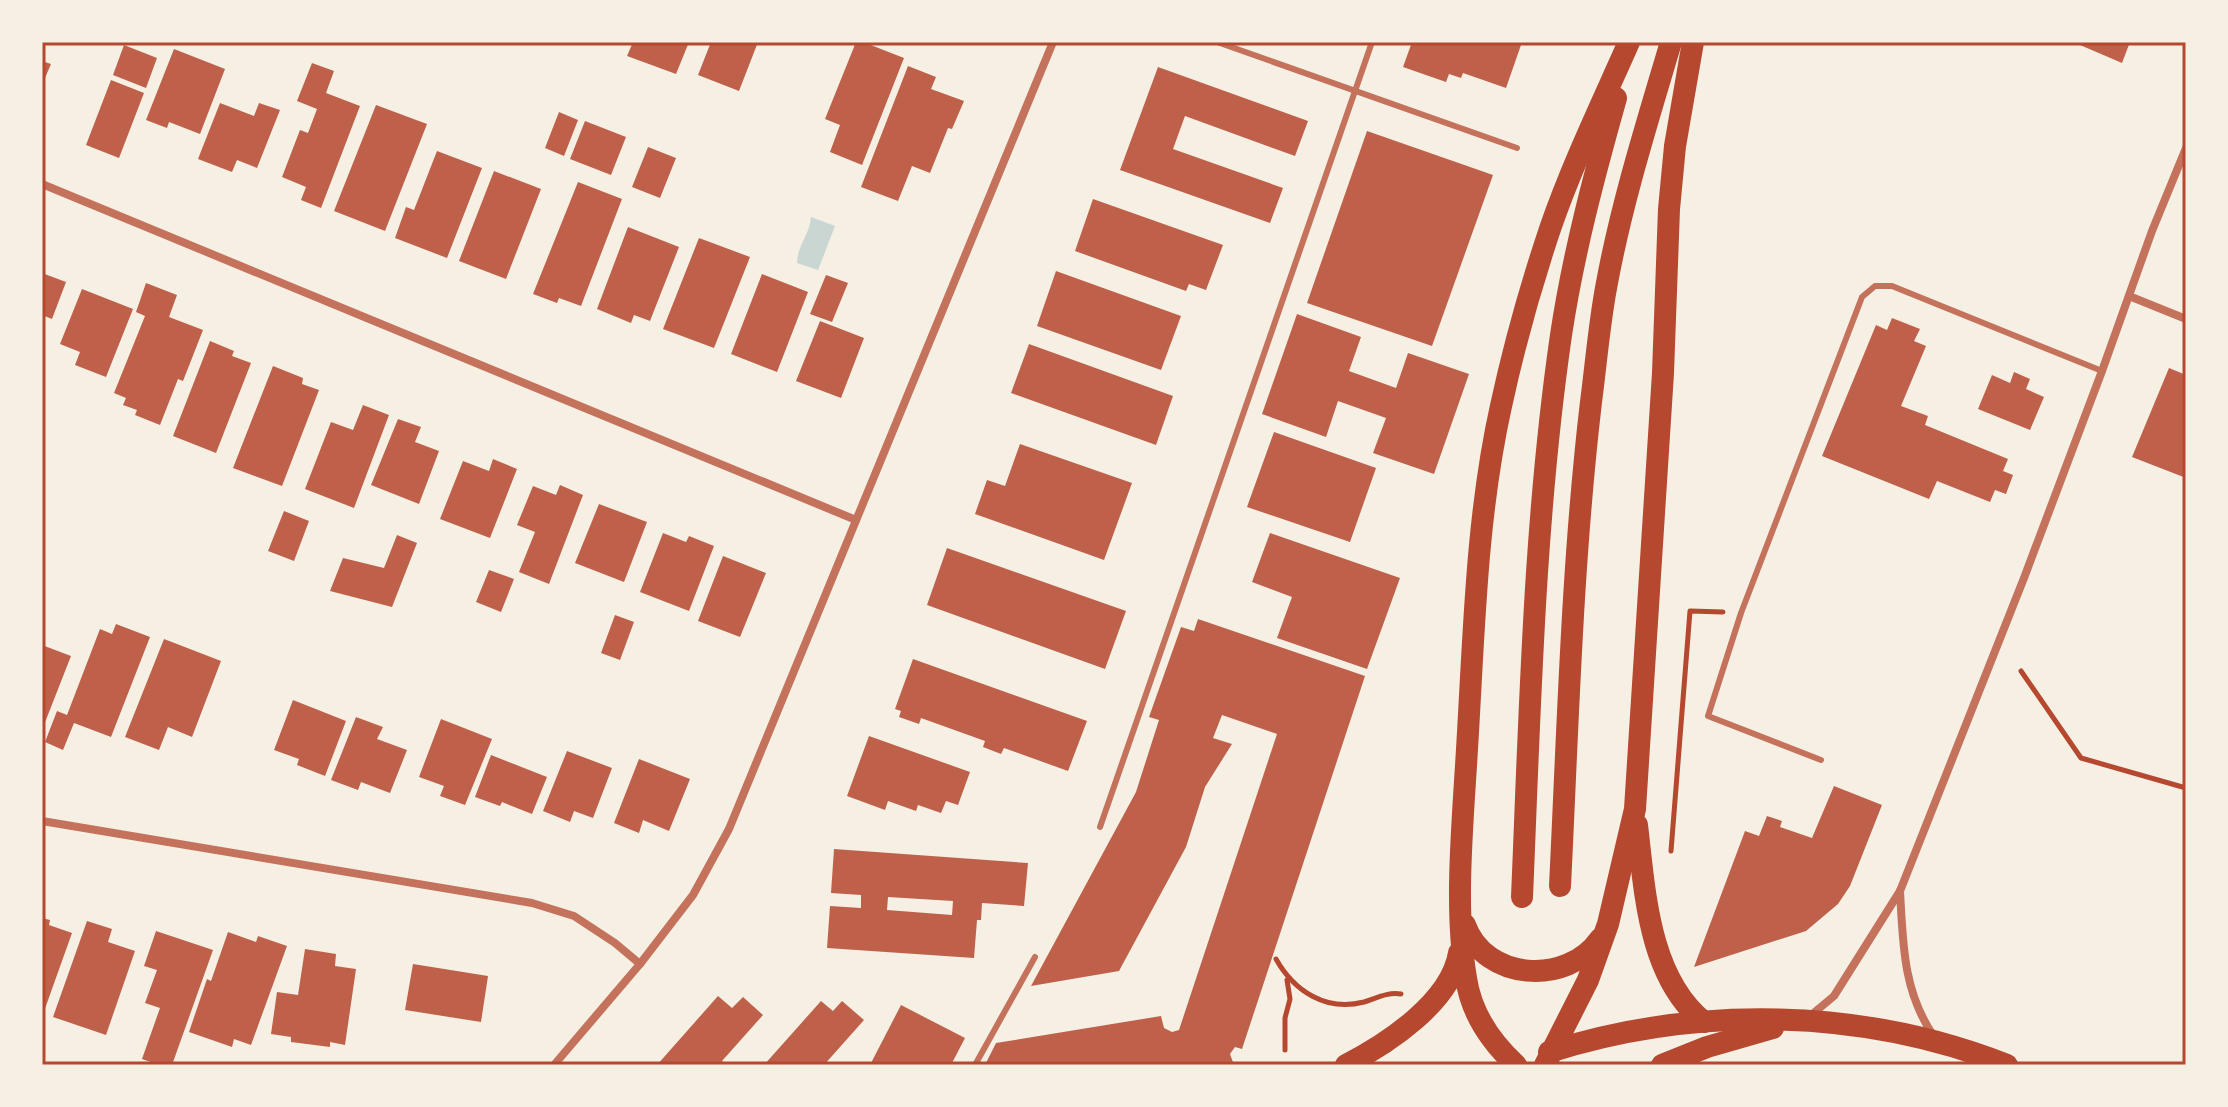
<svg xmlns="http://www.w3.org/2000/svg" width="2228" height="1107" font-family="Cabin,sans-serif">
<rect width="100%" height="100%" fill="#f6efe4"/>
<!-- water -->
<path fill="#c9d6d2" d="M811,217L835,226L818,270L797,263C798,243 809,237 811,217Z"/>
<!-- building -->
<g fill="#bf614a" fill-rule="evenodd">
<polygon points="633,42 689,42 676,74 627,56"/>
<polygon points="711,42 758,42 739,91 698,75"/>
<polygon points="856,42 863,42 904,58 862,165 830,152 840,125 825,119"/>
<polygon points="1412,42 1512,42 1521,45 1506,88 1463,73 1461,78 1449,74 1446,82 1403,67"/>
<polygon points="2073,42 2130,42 2122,63"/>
<polygon points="124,45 157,58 146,88 113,75"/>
<polygon points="174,49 225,69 200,134 169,122 167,128 146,120"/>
<polygon points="42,61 51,64 42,85"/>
<polygon points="312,63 334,71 326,93 360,106 321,208 301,200 306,187 282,177 300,130 308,133 317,109 297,101"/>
<polygon points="908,66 936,77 931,89 964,101 952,129 948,128 930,173 912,166 898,201 861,187"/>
<polygon points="1158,67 1308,121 1295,156 1185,116 1173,149 1283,188 1270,223 1120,170"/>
<polygon points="111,80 144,93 119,158 86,145"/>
<polygon points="220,103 254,116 259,103 280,110 257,168 237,160 232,172 198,159"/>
<polygon points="376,105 427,124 385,231 334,211"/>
<polygon points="559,112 578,120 564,156 545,148"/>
<polygon points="585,121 626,137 611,175 570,159"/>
<polygon points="1367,131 1493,175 1432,346 1307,303"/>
<polygon points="648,147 676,158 660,198 632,187"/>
<polygon points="437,151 482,168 447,258 395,238 406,207 414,210"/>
<polygon points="494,171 541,189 506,279 459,261"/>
<polygon points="578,182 622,199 581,306 559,298 557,303 533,294"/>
<polygon points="1093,199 1223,245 1206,290 1189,284 1186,291 1075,251"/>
<polygon points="628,227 679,247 650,321 634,315 631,323 597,309"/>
<polygon points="699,238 750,257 714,348 663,329"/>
<polygon points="1056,271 1181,316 1161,370 1037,326"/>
<polygon points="42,273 66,282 52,319 42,315"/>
<polygon points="762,274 808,292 777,372 731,354"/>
<polygon points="826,275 848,283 832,322 810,314"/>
<polygon points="146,283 177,295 169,317 203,330 183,381 178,379 160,425 135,415 137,410 123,405 126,398 114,393 145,316 136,312"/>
<polygon points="82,289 133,309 106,377 75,365 80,352 60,344"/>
<polygon points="1297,314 1361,337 1349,371 1396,388 1408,353 1469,374 1434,474 1373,453 1386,418 1338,401 1326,437 1262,414"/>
<polygon points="1892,318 1920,329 1914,341 1926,346 1901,406 1928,416 1925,425 2008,459 2003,471 2013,475 2006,494 1995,490 1990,502 1937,481 1929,499 1822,456 1876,325 1887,330"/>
<polygon points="820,321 864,338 841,398 796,381"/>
<polygon points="210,341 234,351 232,356 251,363 216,453 173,436"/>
<polygon points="1029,344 1173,396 1156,445 1011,393"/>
<polygon points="273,366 303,378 302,384 319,390 282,486 233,468"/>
<polygon points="2169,368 2186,375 2186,478 2132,457"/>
<polygon points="2014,372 2030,379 2026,389 2044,397 2030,430 1978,409 1992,375 2010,383"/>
<polygon points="363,405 389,415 354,508 305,489 331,422 353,430"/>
<polygon points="398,419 421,427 415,442 439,451 419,504 371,485"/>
<polygon points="1274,432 1376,468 1350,542 1247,507"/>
<polygon points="1020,444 1132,483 1104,560 975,514 987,480 1005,486"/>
<polygon points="493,459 517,469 490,538 440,519 463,461 489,471"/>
<polygon points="560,485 583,495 549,584 519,572 535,532 517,525 533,486 556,495"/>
<polygon points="599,504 647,522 624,582 575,563"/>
<polygon points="284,511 309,521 294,561 268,551"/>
<polygon points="663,533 686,542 689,536 714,546 689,611 640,592"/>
<polygon points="1270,533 1400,578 1367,669 1277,638 1292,597 1252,582"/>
<polygon points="397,535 417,543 392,607 330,591 343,558 384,568"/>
<polygon points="947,548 1126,611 1105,669 927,605"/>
<polygon points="723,556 766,573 740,637 698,621"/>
<polygon points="489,570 514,579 501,612 476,602"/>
<polygon points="615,615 634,622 620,660 601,653"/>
<polygon points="1198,619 1365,676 1242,1049 1235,1047 1230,1054 1234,1065 985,1065 996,1043 1161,1016 1164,1028 1172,1032 1179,1030 1277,734 1222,715 1213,738 1232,744 1205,787 1186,847 1119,971 1031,986 1136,792 1159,720 1149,717 1181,627 1194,631"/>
<polygon points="116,624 150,637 111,737 74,723 63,750 45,742 57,711 67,715 100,629 112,634"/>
<polygon points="164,639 221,661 192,737 168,727 159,750 125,737"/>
<polygon points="42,645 71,656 42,730"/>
<polygon points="913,659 1087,721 1068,771 1004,748 1001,754 983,747 985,741 921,718 919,724 899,717 901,711 895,709"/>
<polygon points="293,700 346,721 325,776 297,765 299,759 274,750"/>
<polygon points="356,717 383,727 377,739 407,750 390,793 361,782 358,790 331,780"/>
<polygon points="441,719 492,739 465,805 440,796 444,786 419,777"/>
<polygon points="869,736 970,772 958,805 946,801 941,813 918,805 916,811 888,801 885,810 847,796"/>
<polygon points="567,751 612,768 593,818 574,811 570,822 543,811"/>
<polygon points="491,755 547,777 532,814 502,802 500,806 475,797"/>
<polygon points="639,759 690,779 669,831 643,820 639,833 614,823"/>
<polygon points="1834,786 1882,805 1850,886 1838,904 1806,931 1694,967 1745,831 1759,836 1767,816 1782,821 1780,827 1812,838"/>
<path d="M834,849L1028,863L1024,906L982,903L981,920H977L974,958L827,948L830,906L861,908V895L831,893ZM888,897L953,901L952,915L887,910Z"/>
<polygon points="42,918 50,920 49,925 72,933 42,1017"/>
<polygon points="87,921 112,929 108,942 135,951 106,1035 53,1017"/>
<polygon points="156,931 213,950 172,1065 159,1065 142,1059 160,1008 145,1003 157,970 144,966"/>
<polygon points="228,932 256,942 258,936 287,946 251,1045 234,1039 232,1047 189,1032 207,979 211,981"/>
<polygon points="305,949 336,954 335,966 356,969 345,1045 330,1042 330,1047 291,1042 291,1037 271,1034 277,992 298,995"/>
<polygon points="413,964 488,976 481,1022 405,1010"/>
<polygon points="718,996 732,1008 743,997 763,1015 722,1061 727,1065 657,1065"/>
<polygon points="821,1001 833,1011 842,1001 864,1020 824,1065 764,1065"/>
<polygon points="901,1005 965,1038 951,1065 870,1065"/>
</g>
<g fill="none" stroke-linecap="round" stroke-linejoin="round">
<!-- path -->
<g stroke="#b5482f" stroke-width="5">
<polyline points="2021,671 2081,758 2186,788"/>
<polyline points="1671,851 1690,611 1723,612"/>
<path d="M1276,959C1294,991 1326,1012 1364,1002C1377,998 1387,992 1401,994"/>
<polyline points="1285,1050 1285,1018 1290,999 1287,980"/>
</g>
<!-- service -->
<g stroke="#c5725c" stroke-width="6">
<polyline points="1217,42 1517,148"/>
<polyline points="1821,760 1708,716 1741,613 1862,297 1875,286 1892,286 2102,371"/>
<polyline points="1100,827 1372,42"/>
<polyline points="975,1065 1035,957"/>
</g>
<!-- minor -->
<g stroke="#c5725c" stroke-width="8">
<polyline points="42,184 856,520"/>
<polyline points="2129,296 2186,319"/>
<polyline points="42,821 532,903 574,916 615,943 640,964"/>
<path d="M1900,891C1903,943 1903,991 1933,1035"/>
<polyline points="1810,1016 1834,996 1900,891 2024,578 2102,371 2152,231 2186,148"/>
<polyline points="554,1065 640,964 693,895 729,829 1053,42"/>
</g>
<!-- trunk -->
<g stroke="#b5482f" stroke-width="22">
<path d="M1637,825C1645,891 1648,977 1704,1022"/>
<path d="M1560,886C1568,725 1572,563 1591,402C1596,364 1599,326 1606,288C1621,205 1647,123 1671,42"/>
<path d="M1522,897C1530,709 1534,521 1561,335C1573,255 1594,176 1616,98"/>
<path d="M1465,925C1485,981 1567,986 1600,939"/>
<path d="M1549,1052C1697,1005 1863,1008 2007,1065"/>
<path d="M1346,1065C1387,1044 1451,1002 1459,953"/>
<path d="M1516,1065C1491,1042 1471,1012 1466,978C1454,908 1463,820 1467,749C1474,635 1476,518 1501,406C1514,346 1531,285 1551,226C1573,163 1602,103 1629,42"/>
<polyline points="1545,1065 1588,980 1608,924 1635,809 1663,373 1669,209 1675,146 1693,42"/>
<polyline points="1662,1065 1707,1047 1773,1028"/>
</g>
</g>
<!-- border -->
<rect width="2228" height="1107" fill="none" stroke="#f6efe4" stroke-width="88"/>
<rect x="44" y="44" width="2140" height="1019" fill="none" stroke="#b5482f" stroke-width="3"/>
</svg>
